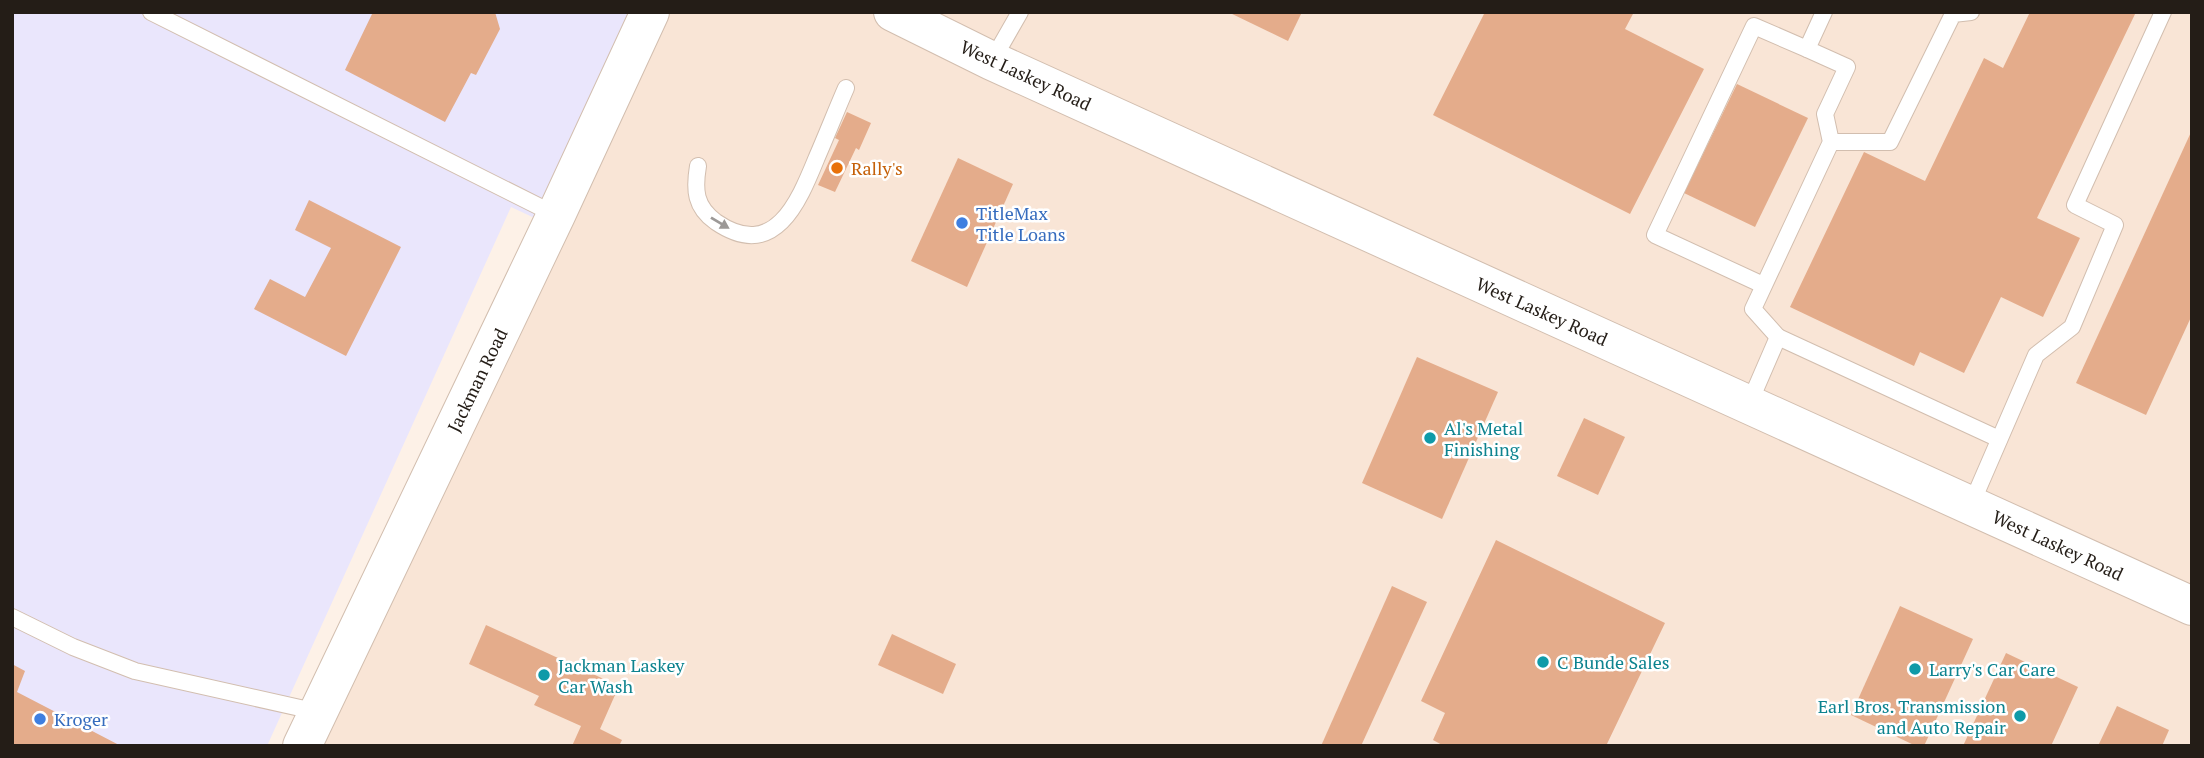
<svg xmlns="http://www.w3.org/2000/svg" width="2204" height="758" font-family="'PT Serif',serif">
<rect width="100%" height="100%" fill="#fdf1e7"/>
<!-- commercial -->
<polygon fill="#eae6fc" points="12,12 797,12 926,401 511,207 267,746 12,746"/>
<!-- industrial -->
<polygon fill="#f9e5d6" points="649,12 2192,12 2192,746 302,746"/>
<!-- building -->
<g fill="#e4ac8b">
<polygon points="373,12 495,12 500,29 476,75 471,73 445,122 345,70"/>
<polygon points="1228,12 1302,12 1288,41"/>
<polygon points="1485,12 1634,12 1625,29 1704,69 1630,214 1433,115"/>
<polygon points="2030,12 2136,12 2037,218 2080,238 2043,317 2001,297 1964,373 1920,352 1914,366 1790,307 1864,152 1925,181 1984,58 2003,68"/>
<polygon points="1737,84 1808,118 1755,227 1684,193"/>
<polygon points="847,112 871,123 859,150 856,148 835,192 818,185 839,140 835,138"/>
<polygon points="2192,130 2192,315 2146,415 2076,383"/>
<polygon points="958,158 1013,184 967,287 911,261"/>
<polygon points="309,200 401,247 346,356 254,309 270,279 305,297 331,248 295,230"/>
<polygon points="1417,357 1498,392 1442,519 1362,483"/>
<polygon points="1584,418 1625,437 1598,495 1557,476"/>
<polygon points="1496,540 1665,623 1606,746 1515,746 1511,744 1510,746 1444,746 1433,740 1445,713 1421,701"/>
<polygon points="1392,586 1427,602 1361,746 1321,746"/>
<polygon points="1900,606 1973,639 1924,746 1916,746 1851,715"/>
<polygon points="486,625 619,686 600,729 622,740 619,746 572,746 581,726 534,705 539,696 469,664"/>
<polygon points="892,634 956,664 943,694 878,665"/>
<polygon points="2006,653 2078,687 2051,746 1963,746"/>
<polygon points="12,664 25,671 17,692 121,746 12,746"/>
<polygon points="2117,706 2169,730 2162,746 2098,746"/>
</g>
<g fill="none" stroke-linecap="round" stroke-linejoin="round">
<defs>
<g id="service">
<polyline points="151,12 556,215"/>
<polyline points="992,61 1020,12"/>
<polyline points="1831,142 1890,142 1953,14 1971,12"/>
<path d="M698,166C694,190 695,207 716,222C775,262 799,201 817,157C827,134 836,111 846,88"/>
<polyline points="1763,285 1655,235 1754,26 1807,49"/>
<polyline points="1778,337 1753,309 1831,142 1825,114 1847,67 1807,49 1824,12"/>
<polyline points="1749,404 1778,337 1999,439"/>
<polyline points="1971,505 2036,355 2072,327 2115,225 2075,205 2163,12"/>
<polyline points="12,617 73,647 135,671 318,712"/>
</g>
<g id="secondary">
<polyline points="893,12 992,61 2192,606"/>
<polyline points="302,746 556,215 650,12"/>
</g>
</defs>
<!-- service casing -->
<use href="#service" stroke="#d2beaf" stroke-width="18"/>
<!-- secondary casing -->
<use href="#secondary" stroke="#d2beaf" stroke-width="40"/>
<!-- service -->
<use href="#service" stroke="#fff" stroke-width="16"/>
<!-- secondary -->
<use href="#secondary" stroke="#fff" stroke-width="38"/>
</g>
<!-- one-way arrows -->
<defs><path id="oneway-solid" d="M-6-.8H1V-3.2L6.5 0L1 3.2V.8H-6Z" transform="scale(1.75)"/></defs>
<use fill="#9c9997" href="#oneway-solid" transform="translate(720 223) rotate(31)"/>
<!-- markers -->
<circle fill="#e8710a" stroke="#fff" stroke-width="2.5" cx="837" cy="168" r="7"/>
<g fill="#3f7fe0" stroke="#fff" stroke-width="2.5">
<circle cx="962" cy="223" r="7"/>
<circle cx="40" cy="719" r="7"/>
</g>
<g fill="#0f9aa8" stroke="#fff" stroke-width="2.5">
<circle cx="1430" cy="438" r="7"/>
<circle cx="1543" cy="662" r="7"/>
<circle cx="1915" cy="669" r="7"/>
<circle cx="544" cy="675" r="7"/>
<circle cx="2020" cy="716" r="7"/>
</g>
<g text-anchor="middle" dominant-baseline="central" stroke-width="5" stroke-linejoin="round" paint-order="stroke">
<!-- street labels -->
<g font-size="18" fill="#241d17" stroke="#fff">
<text transform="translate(1026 75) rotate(25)">West Laskey Road</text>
<text transform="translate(1542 311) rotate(24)">West Laskey Road</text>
<text transform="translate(477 380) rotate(-64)">Jackman Road</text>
<text transform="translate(2058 545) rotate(25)">West Laskey Road</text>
</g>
<!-- food labels -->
<g font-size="18" fill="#c56008" stroke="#fff" text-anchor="start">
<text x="851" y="168">Rally's</text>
</g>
<!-- shop labels -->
<g font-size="18" fill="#366cbe" stroke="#fff" text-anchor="start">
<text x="976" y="213">TitleMax<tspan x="976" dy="21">Title Loans</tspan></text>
<text x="54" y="719">Kroger</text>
</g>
<!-- culture labels -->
<g font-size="18" fill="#0d838f" stroke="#fff" text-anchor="start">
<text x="1444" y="428">Al's Metal<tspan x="1444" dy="21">Finishing</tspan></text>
<text x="1557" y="662">C Bunde Sales</text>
<text x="558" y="665">Jackman Laskey<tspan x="558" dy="21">Car Wash</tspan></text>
<text x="1929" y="669">Larry's Car Care</text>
<text x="2006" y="706" text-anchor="end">Earl Bros. Transmission<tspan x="2006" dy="21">and Auto Repair</tspan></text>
</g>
</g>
<!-- border -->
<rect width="2204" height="758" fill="none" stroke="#241d17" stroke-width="28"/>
</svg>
